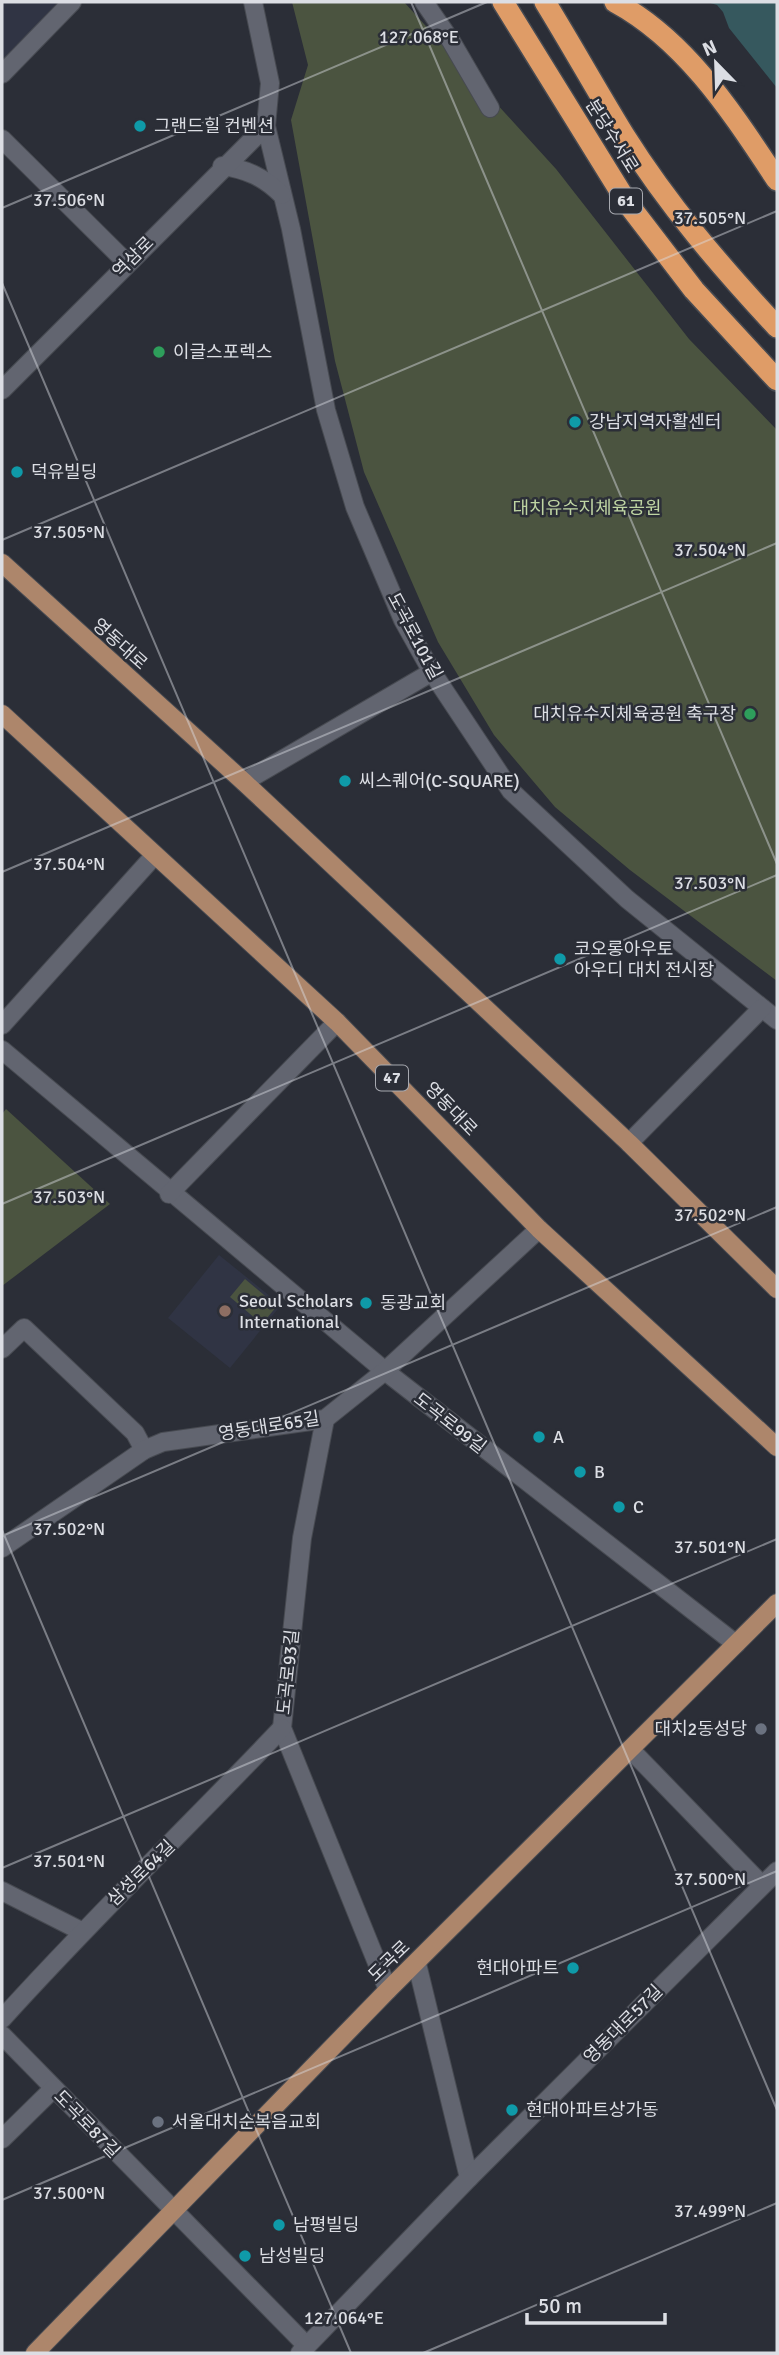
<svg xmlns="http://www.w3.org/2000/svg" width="779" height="2355" font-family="Signika,'Noto Sans KR',sans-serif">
<rect width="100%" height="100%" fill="#2b2e37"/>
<!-- built -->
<g fill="#303444">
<polygon points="2,2 60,2 2,66"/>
<polygon points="219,1255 281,1305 230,1368 168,1318"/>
</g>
<!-- green -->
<g fill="#4b5440">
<polygon points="292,2 404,2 556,169 689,339 777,430 777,981 630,870 555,807 494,735 438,642 364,472 335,361 291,120 308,65"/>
<polygon points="6,1109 110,1204 2,1286 2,1114"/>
<polygon points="245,1279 277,1306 262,1324 230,1297"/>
</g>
<!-- water -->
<polygon fill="#36585e" points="707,2 777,2 777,88 729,28 723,12 717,5"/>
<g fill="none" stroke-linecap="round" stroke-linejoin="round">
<defs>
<g id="minor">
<polyline points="253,2 270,83 266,126 291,229 326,410 355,507 403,620 432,672 511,791 627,899 777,1020"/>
<polyline points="424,2 451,41 490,108"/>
<polyline points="2,74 72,2"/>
<polyline points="2,139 127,263"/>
<path d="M222,166C247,169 265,178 282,195"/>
<polyline points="2,390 266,126"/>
<polyline points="244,782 432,672"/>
<polyline points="2,1025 154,856"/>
<polyline points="2,1050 385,1371 736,1644"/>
<polyline points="629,1143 762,1008"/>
<polyline points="169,1194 337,1022"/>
<polyline points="2,1349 24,1328 135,1433 144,1450"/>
<polyline points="325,1419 302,1538 282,1728 388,1990"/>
<polyline points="2,1548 144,1450 163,1442 325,1419 385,1371 539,1229"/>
<polyline points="630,1749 762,1885"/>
<polyline points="2,1891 81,1931"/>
<polyline points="417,1964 469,2178"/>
<path d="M2,2019C92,1919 189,1826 282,1728"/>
<polyline points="2,2035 307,2346"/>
<polyline points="2,2139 53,2089"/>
<polyline points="300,2353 469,2178 777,1871"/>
</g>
<g id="major">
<polyline points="2,563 244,782 629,1143 777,1289"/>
<polyline points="2,714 337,1022 539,1229 777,1447"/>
<polyline points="35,2353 388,1990 777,1603"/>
</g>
<g id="highway">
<polyline points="503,2 628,204 694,290 777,380"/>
<path d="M545,2C572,46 597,91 624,135C668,205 721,267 777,327"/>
<path d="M615,2C687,41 733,114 777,180"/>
</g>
</defs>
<!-- minor casing -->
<use href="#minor" stroke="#474a51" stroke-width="20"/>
<!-- major casing -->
<use href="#major" stroke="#474a51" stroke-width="20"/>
<!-- highway casing -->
<use href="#highway" stroke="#474a51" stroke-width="24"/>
<!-- minor -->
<use href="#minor" stroke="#626570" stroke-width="18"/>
<!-- major -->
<use href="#major" stroke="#ad866b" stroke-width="18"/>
<!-- highway -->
<use href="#highway" stroke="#df9c67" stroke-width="21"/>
</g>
<!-- ticks -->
<path fill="none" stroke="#dcdee4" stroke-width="2" stroke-opacity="0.45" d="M411,2L777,864M2,208L487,2M2,283L777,2110M2,540L777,211M2,872L777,543M2,1204L777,875M2,1530L351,2353M2,1536L777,1207M2,1868L777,1539M2,2200L777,1871M423,2353L777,2203"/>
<!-- markers -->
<g fill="#0f9aa8" stroke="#2b2e37" stroke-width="2.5">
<circle cx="140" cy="126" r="7"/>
<circle cx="575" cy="422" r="7"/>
<circle cx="17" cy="472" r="7"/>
<circle cx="345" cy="781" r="7"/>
<circle cx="560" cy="959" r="7"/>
<circle cx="366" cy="1303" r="7"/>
<circle cx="539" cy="1437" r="7"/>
<circle cx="580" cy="1472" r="7"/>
<circle cx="619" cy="1507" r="7"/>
<circle cx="573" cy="1968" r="7"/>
<circle cx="512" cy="2110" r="7"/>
<circle cx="279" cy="2225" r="7"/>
<circle cx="245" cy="2256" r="7"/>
</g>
<g fill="#2e9e5b" stroke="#2b2e37" stroke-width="2.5">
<circle cx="159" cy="352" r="7"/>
<circle cx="750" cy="714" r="7"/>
</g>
<circle fill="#8d6e63" stroke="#2b2e37" stroke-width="2.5" cx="225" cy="1311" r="7"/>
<g fill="#6b7280" stroke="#2b2e37" stroke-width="2.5">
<circle cx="761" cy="1729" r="7"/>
<circle cx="158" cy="2122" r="7"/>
</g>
<g text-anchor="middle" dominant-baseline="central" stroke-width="5" stroke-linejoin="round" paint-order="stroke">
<!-- shield labels -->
<g fill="#2b2e37" stroke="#a7a9b0" stroke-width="2">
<rect x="610" y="188.5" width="32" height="25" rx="5"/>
<rect x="376" y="1065.5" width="32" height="25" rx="5"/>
</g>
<g font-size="16" font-weight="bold" fill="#dcdee4">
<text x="626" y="201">61</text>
<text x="392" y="1078">47</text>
</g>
<!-- poi labels -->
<g font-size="18" fill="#dcdee4" stroke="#2b2e37" text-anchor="start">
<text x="154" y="126">그랜드힐 컨벤션</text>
<text x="173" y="352">이글스포렉스</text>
<text x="589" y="422">강남지역자활센터</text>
<text x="31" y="472">덕유빌딩</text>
<text x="736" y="714" text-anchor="end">대치유수지체육공원 축구장</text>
<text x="359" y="781">씨스퀘어(C-SQUARE)</text>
<text x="574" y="949">코오롱아우토<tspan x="574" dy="21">아우디 대치 전시장</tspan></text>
<text x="239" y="1301">Seoul Scholars<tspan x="239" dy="21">International</tspan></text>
<text x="380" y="1303">동광교회</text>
<text x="553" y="1437">A</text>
<text x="594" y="1472">B</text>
<text x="633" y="1507">C</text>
<text x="747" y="1729" text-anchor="end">대치2동성당</text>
<text x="559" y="1968" text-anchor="end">현대아파트</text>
<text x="526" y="2110">현대아파트상가동</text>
<text x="172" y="2122">서울대치순복음교회</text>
<text x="293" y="2225">남평빌딩</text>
<text x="259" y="2256">남성빌딩</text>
</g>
<!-- street labels -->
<g font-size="18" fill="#dcdee4" stroke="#2b2e37">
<text transform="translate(612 136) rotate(58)">분당수서로</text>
<text transform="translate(133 257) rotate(-45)">역삼로</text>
<text transform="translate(415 636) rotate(62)">도곡로101길</text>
<text transform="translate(120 644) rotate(42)">영동대로</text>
<text transform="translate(451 1109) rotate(46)">영동대로</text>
<text transform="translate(450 1423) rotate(38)">도곡로99길</text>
<text transform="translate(269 1426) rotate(-9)">영동대로65길</text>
<text transform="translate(288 1672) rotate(-84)">도곡로93길</text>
<text transform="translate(141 1873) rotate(-44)">삼성로64길</text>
<text transform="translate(389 1961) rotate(-44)">도곡로</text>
<text transform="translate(623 2024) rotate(-45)">영동대로57길</text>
<text transform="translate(87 2124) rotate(46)">도곡로87길</text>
</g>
<!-- park labels -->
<g font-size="18" fill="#bfd5a3" stroke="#2b2e37">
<text x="587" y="508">대치유수지체육공원</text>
</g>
</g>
<g font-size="18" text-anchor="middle" fill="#dcdee4" stroke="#2b2e37" stroke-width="5" stroke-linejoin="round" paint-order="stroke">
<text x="419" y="43">127.068°E</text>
<text x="69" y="206">37.506°N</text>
<text x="710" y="224">37.505°N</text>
<text x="69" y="538">37.505°N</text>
<text x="710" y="556">37.504°N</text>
<text x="69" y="870">37.504°N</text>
<text x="710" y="889">37.503°N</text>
<text x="69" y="1203">37.503°N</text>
<text x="710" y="1221">37.502°N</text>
<text x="69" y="1535">37.502°N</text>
<text x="710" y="1553">37.501°N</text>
<text x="69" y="1867">37.501°N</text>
<text x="710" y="1885">37.500°N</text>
<text x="69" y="2199">37.500°N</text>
<text x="710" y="2217">37.499°N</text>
<text x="344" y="2324">127.064°E</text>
</g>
<!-- border -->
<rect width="779" height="2355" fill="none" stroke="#dcdee4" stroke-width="7"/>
<!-- north arrow -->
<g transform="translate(716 63) rotate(337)" stroke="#2b2e37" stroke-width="5" paint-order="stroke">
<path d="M0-5L12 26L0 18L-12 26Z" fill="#dcdee4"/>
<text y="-10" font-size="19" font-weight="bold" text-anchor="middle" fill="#dcdee4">N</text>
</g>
<!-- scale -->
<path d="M527 2313v10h138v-10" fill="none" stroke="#dcdee4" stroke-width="3.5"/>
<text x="538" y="2313" font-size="21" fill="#dcdee4" stroke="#2b2e37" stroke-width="5" paint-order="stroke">50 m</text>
</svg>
